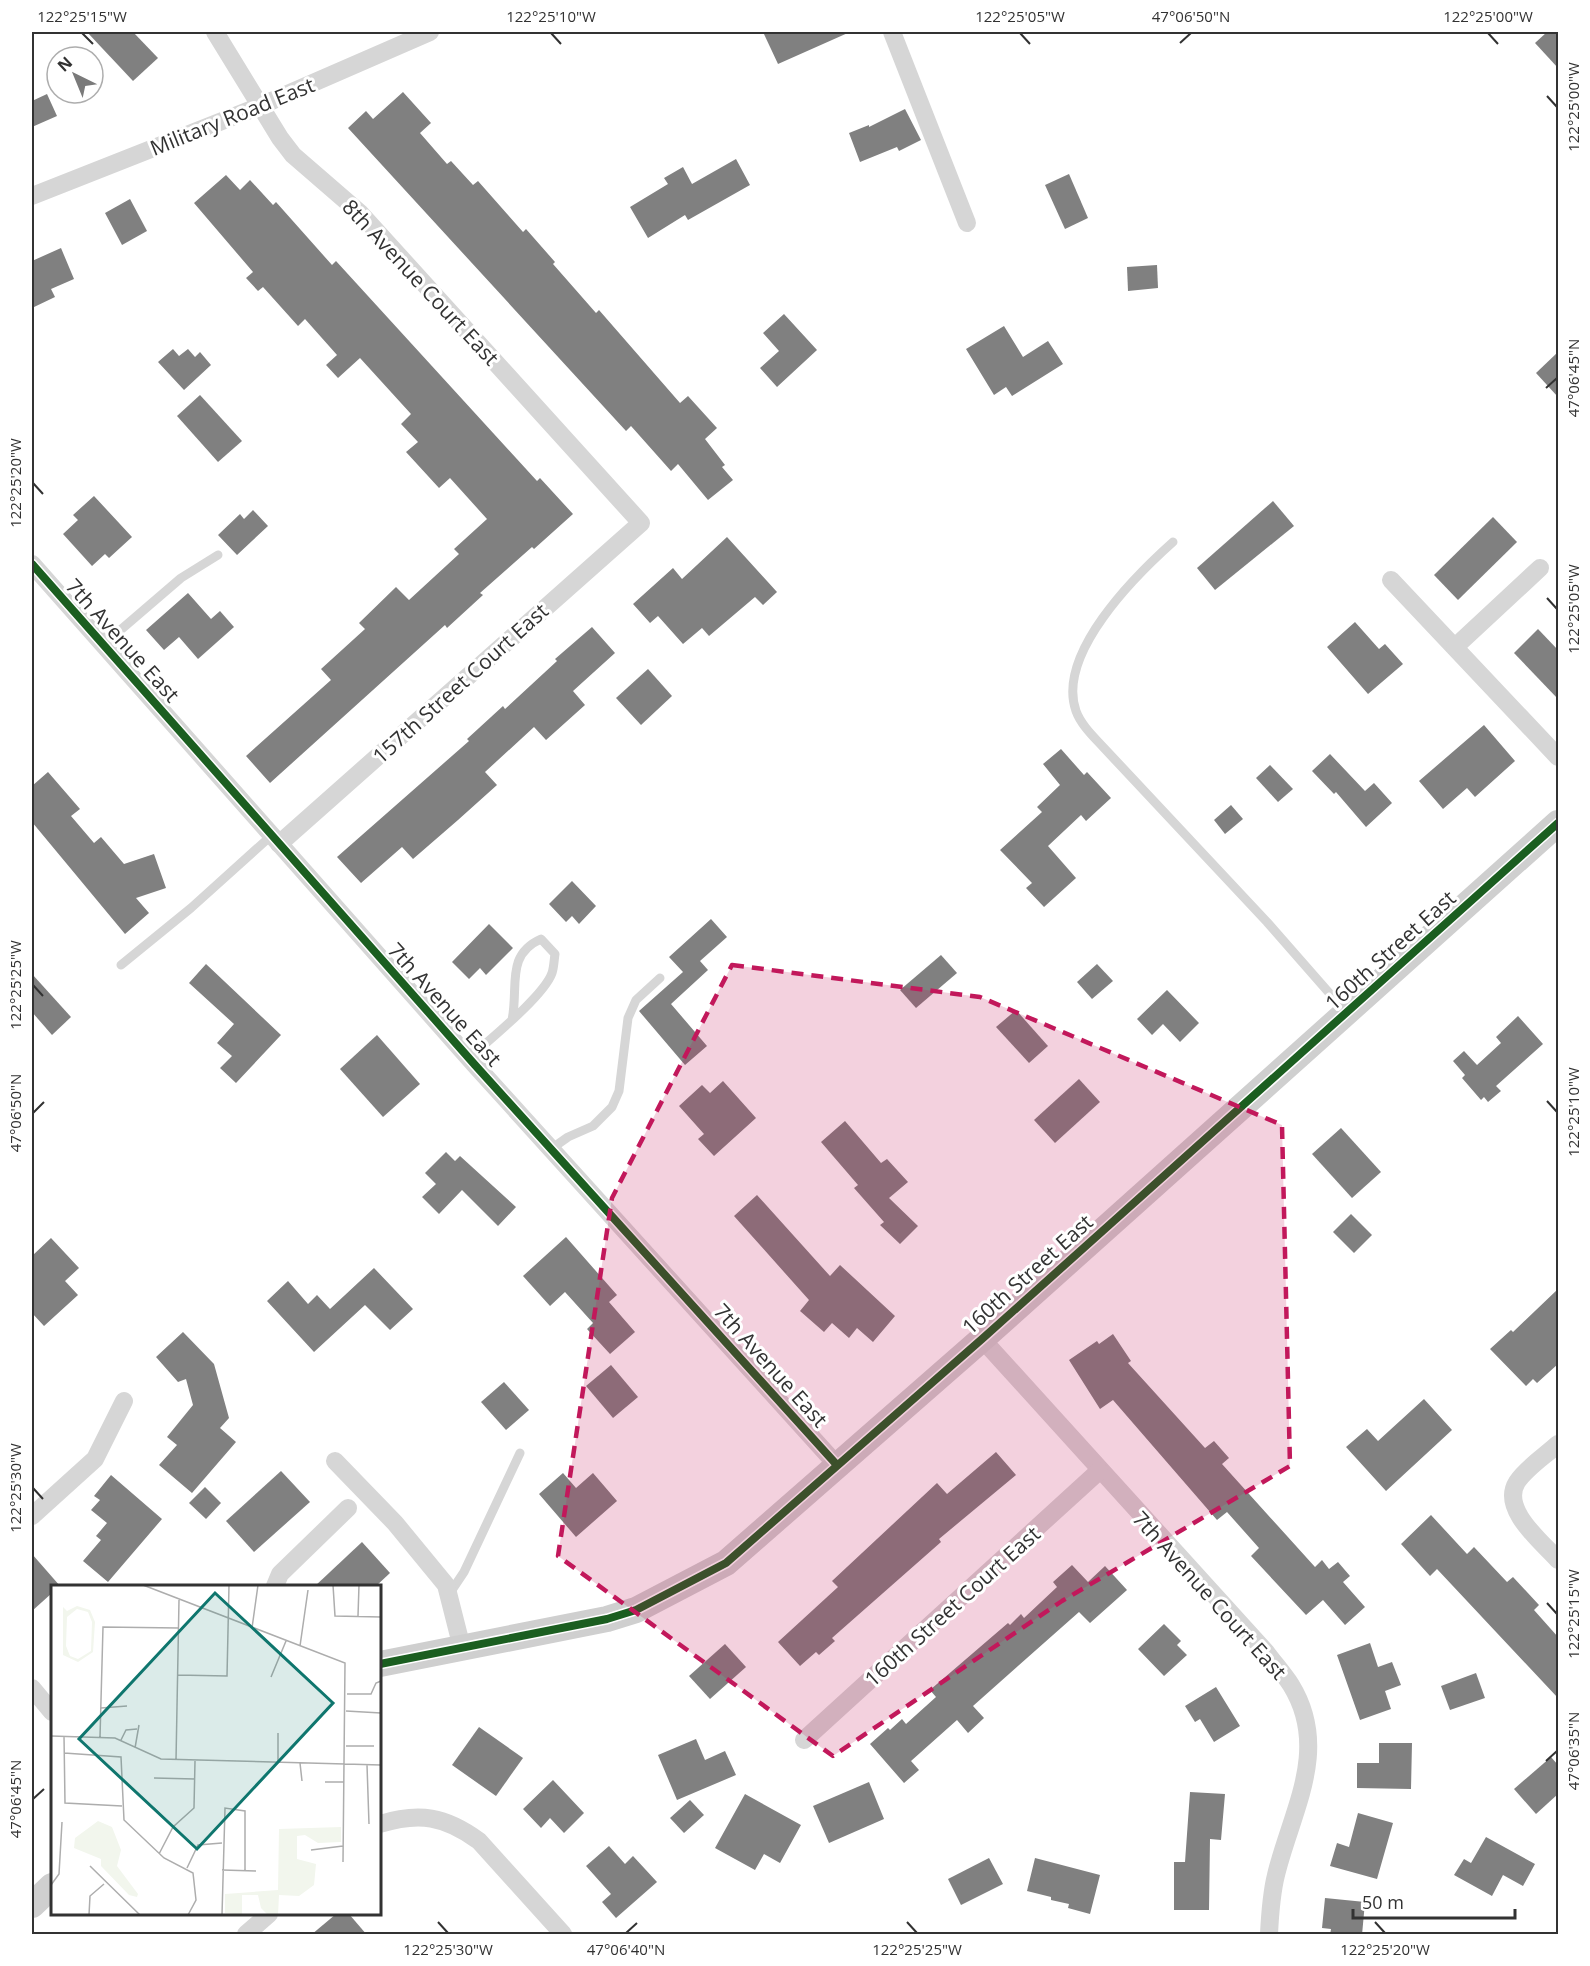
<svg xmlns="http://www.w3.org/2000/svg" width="1590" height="1966" font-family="'Open Sans',sans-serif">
<rect width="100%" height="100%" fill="#fff"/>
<!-- building -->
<g fill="#808080">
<polygon points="87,32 133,32 158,58 133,81"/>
<polygon points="763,32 850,32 778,64"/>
<polygon points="1547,32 1558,32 1558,68 1535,43"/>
<polygon points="403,92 431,123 420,133 447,164 451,161 473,185 478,181 523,232 526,229 555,262 553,264 596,313 599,310 680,403 688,396 717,428 705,439 725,465 722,467 733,480 708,500 678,464 671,471 631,426 626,431 348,128 366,111 373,119"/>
<polygon points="47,94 57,116 32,127 32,101"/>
<polygon points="905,109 921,140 899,151 897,147 860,162 849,133 869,125 869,127"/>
<polygon points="736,159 750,185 688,220 685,215 648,238 630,207 668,184 664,178 683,167 692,184"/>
<polygon points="1069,174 1088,218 1065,229 1045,185"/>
<polygon points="226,175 240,190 250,180 273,205 276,202 332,265 336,261 537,481 540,478 573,514 534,549 532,547 480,593 483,595 447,628 445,625 270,783 246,756 331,680 321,669 365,629 359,623 396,587 409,600 459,554 454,549 487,519 450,478 439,488 406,452 418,442 401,424 411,414 360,358 338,378 326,365 337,355 305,319 298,326 263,287 258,291 246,278 253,272 194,203"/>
<polygon points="130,199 147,231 122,245 105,213"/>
<polygon points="61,248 74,279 51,289 55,297 32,308 32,261"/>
<polygon points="1157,265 1158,288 1128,291 1127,267"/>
<polygon points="784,314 817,350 777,387 760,368 779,351 763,333"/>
<polygon points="1004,326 1023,357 1048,341 1063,364 1012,396 1006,387 994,395 966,349"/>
<polygon points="173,349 179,356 188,349 195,357 200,352 211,365 184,390 158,362"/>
<polygon points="1558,352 1558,397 1536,373"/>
<polygon points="200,395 242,441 218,462 177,416"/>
<polygon points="94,496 132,537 109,558 105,554 92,566 63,534 78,520 73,515"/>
<polygon points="1273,501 1294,526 1215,590 1197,568"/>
<polygon points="253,510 268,526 237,555 218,535 240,514 244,519"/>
<polygon points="1493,517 1517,542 1458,600 1434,575"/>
<polygon points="727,537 777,592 763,605 755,597 709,636 702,628 683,644 658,616 650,623 633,604 673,568 682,579"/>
<polygon points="188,593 211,619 220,611 234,627 198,659 179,637 164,650 146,630"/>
<polygon points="1355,622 1379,649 1385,644 1403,664 1368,694 1327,647"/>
<polygon points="592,627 615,653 573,691 585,705 546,740 534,727 485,772 497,785 458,820 413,859 402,847 361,883 337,857 469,741 467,739 503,706 505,709 557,661 555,659"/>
<polygon points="1538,629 1558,650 1558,699 1514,653"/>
<polygon points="648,669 672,696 641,725 616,698"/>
<polygon points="1484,725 1515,761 1475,797 1467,788 1443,809 1419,781"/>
<polygon points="1061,749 1084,775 1087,772 1111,798 1086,821 1081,815 1048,846 1076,878 1044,907 1026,888 1032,883 1000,850 1042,812 1037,807 1060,785 1043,764"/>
<polygon points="1330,754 1365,791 1374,783 1392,803 1366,827 1336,792 1334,794 1312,771"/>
<polygon points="1270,765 1293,789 1278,802 1256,778"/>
<polygon points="48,772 80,809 71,816 94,843 101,837 124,864 154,854 166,888 136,898 149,913 125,934 32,822 32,786"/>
<polygon points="1231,805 1243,819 1225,834 1214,820"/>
<polygon points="572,881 596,906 579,924 572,916 566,922 549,904"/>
<polygon points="711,919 727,937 700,961 708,970 671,1004 707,1046 685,1065 639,1011 683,972 669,957"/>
<polygon points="489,924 513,948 486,975 480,968 469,979 452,962"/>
<polygon points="941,955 957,973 916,1008 900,990"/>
<polygon points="206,964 281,1035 236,1083 220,1068 232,1056 217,1043 234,1024 189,983"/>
<polygon points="1097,964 1113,981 1092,999 1077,982"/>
<polygon points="32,974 71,1017 52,1035 32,1012"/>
<polygon points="1167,990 1199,1023 1180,1042 1163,1024 1152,1035 1137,1019"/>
<polygon points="1016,1010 1048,1046 1029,1063 996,1027"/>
<polygon points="1518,1016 1543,1044 1496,1086 1501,1091 1488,1102 1484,1097 1481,1100 1462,1078 1465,1075 1453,1061 1464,1051 1477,1065 1501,1043 1496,1037"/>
<polygon points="377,1035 420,1084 383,1117 340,1069"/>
<polygon points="1079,1079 1100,1102 1055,1143 1034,1120"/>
<polygon points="723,1081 756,1118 714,1156 698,1139 704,1134 679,1106 702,1085 710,1093"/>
<polygon points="845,1121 881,1163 887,1159 908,1182 889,1198 918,1226 900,1244 880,1225 884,1222 854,1188 858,1185 821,1142"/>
<polygon points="1341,1128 1381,1172 1352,1198 1312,1154"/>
<polygon points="446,1152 455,1161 460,1156 516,1207 498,1226 462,1190 439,1214 422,1197 436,1184 425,1173"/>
<polygon points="757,1195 830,1276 840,1265 895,1316 873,1342 857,1328 849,1338 832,1323 824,1332 800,1311 809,1300 734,1216"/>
<polygon points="1351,1214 1372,1235 1354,1253 1333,1232"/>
<polygon points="566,1237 617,1295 609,1302 635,1332 610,1354 587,1329 593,1323 565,1292 550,1306 523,1276"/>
<polygon points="51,1238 79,1268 65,1281 78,1295 44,1326 32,1313 32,1256"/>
<polygon points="374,1268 413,1309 390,1330 365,1305 314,1352 267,1301 288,1281 308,1304 317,1295 330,1309"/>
<polygon points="1558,1289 1558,1364 1537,1383 1533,1379 1526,1386 1490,1349 1511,1330 1513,1332"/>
<polygon points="183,1332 214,1364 229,1418 220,1428 236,1442 192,1493 159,1465 177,1445 167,1437 193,1405 186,1379 178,1382 156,1357"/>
<polygon points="1113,1334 1131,1361 1128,1363 1205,1448 1214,1441 1229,1458 1222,1464 1315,1567 1322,1560 1329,1569 1338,1562 1350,1576 1343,1582 1365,1607 1345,1625 1323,1600 1306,1615 1251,1556 1259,1548 1227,1512 1217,1520 1113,1400 1100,1409 1069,1360 1097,1341 1099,1344"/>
<polygon points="611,1365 638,1397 613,1418 586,1386"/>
<polygon points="504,1382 529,1410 506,1430 481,1402"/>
<polygon points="1424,1399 1452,1430 1386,1491 1346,1447 1367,1429 1378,1441"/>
<polygon points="996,1452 1016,1475 939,1539 941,1542 832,1638 835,1641 819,1655 816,1652 800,1666 778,1642 838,1587 832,1581 937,1483 947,1494"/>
<polygon points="281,1471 310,1502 254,1552 226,1521"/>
<polygon points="563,1473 576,1488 593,1473 617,1501 576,1537 539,1494"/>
<polygon points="111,1475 162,1519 108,1582 83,1561 101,1540 96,1536 107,1523 91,1510 100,1500 94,1496"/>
<polygon points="205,1487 221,1503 206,1519 189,1503"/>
<polygon points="1431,1515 1467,1554 1474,1547 1507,1582 1513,1577 1539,1605 1534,1610 1558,1637 1558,1698 1437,1569 1430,1576 1401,1544"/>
<polygon points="362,1542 390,1573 375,1587 314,1587"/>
<polygon points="32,1554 60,1586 52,1587 52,1593 32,1611"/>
<polygon points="1072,1565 1088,1582 1105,1566 1127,1590 1090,1623 1079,1612 973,1706 984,1718 968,1733 957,1720 911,1761 919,1770 904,1783 870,1744 888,1728 890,1730 902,1719 906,1724 936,1697 930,1690 1008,1623 1010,1625 1021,1614 1024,1618 1057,1587 1053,1582"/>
<polygon points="1164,1624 1181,1641 1177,1645 1187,1655 1164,1676 1138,1649"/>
<polygon points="1370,1643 1378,1667 1392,1662 1401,1685 1385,1691 1391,1709 1360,1720 1337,1655"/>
<polygon points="725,1644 746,1667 710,1699 689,1676"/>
<polygon points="1476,1673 1485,1698 1450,1710 1441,1686"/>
<polygon points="1216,1687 1240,1726 1214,1742 1200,1719 1195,1722 1185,1706"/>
<polygon points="479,1727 523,1758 496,1796 452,1765"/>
<polygon points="696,1739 705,1760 725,1751 736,1775 677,1800 658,1755"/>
<polygon points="1379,1743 1412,1743 1411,1789 1357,1788 1357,1763 1379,1763"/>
<polygon points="1551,1757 1558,1765 1558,1794 1536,1814 1514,1789"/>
<polygon points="553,1780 584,1813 564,1833 550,1818 541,1828 523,1809"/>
<polygon points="869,1782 884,1819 829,1843 813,1806"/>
<polygon points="1190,1792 1225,1794 1221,1840 1210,1839 1209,1910 1174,1910 1174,1862 1185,1862"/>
<polygon points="745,1794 801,1825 780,1863 764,1854 755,1870 715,1848"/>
<polygon points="690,1800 704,1815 684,1833 670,1818"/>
<polygon points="1358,1813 1393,1823 1377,1879 1330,1866 1337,1843 1349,1847"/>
<polygon points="1486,1837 1535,1864 1523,1886 1503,1875 1492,1896 1454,1875 1464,1859 1471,1863"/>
<polygon points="609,1846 625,1864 633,1856 657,1882 616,1918 602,1902 611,1894 586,1866"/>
<polygon points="989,1858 1003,1884 961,1905 948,1879"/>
<polygon points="1035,1858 1100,1875 1090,1914 1068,1908 1069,1904 1051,1900 1051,1897 1027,1891"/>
<polygon points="1325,1898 1365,1902 1362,1935 1330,1935 1331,1929 1322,1928"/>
<polygon points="336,1914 349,1914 367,1935 311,1935"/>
</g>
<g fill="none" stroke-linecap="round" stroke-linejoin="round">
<!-- lane -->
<g stroke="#d6d6d6" stroke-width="9">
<path d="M1173,542C1135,576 1056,654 1076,711C1081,725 1094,737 1104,748L1267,922L1345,1011"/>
<polyline points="103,645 181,578 218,555"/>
<polyline points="121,965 191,908 272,835"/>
<path d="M469,1058C488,1041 544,996 552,973C554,967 554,960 555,954L541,939C505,955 519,987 512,1020"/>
<polyline points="551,1149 568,1137 593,1126 612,1107 619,1091 628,1018 636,1000 660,978"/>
<polyline points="450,1593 464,1572 520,1453"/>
</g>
<!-- street -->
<g stroke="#d6d6d6" stroke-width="18">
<polyline points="215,32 280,138 293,155 360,213 641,523 279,844"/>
<polyline points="892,32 967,223"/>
<polyline points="32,196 260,106 430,32"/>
<polyline points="32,564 475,1065 836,1464"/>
<polyline points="1391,580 1558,757"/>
<polyline points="1455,647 1540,568"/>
<path d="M982,1339L1266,1652C1274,1663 1284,1674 1291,1685C1331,1750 1291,1812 1276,1875C1271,1895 1270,1914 1269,1934"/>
<path d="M1558,1444C1546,1455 1526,1468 1517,1482C1500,1509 1542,1542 1558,1560"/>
<polyline points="335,1461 395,1523 446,1585 462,1648"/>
<polyline points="32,1516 95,1459 124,1401"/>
<polyline points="275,1586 280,1574 348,1508"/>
<polyline points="32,1688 52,1712"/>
<polyline points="804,1740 1099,1471"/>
<path d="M380,1824C419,1812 445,1816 479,1841L563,1934"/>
<polyline points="246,1934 269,1914"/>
</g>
<!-- secondary -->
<g stroke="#cfcfcf" stroke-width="26">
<polyline points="380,1664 607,1619 636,1610 726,1563 982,1339 1558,823"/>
<polyline points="32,1905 52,1886"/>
</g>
<defs>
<g id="cycleway">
<polyline points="32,564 475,1065 836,1464"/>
<polyline points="380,1664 607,1619 636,1610 726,1563 982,1339 1558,823"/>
</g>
</defs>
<!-- cycleway casing -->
<use href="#cycleway" stroke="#fff" stroke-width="11"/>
<!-- cycleway -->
<use href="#cycleway" stroke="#1b5e20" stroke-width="8"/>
</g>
<!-- marked area -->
<path fill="#c2185b" fill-opacity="0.2" stroke="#c2185b" stroke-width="4.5" stroke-dasharray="12 8" stroke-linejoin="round" d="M732,965L980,997L1282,1125L1290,1466L1062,1601L833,1756L558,1556L612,1198Z"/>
<!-- ticks -->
<path fill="none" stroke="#323232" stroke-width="2" d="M82,33L93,44M551,33L561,44M1020,33L1030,44M1488,33L1498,44M1180,43L1191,33M1547,96L1557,107M1546,388L1557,378M33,483L43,494M1547,598L1557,609M33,985L43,996M1547,1101L1557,1112M33,1113L44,1102M33,1488L43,1499M1547,1603L1557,1614M1546,1761L1557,1751M33,1799L44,1789M438,1922L448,1933M907,1922L917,1933M1375,1922L1385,1933M626,1933L637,1923"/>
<g text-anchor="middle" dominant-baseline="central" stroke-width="6" stroke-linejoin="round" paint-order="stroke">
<!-- street labels -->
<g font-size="21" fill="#323232" stroke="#fff">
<text transform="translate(232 116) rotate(-22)">Military Road East</text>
<text transform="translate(421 282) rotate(47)">8th Avenue Court East</text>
<text transform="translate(123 640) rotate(48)">7th Avenue East</text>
<text transform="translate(460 683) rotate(-42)">157th Street Court East</text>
<text transform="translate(1390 950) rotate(-42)">160th Street East</text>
<text transform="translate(445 1004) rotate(48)">7th Avenue East</text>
<text transform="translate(1027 1274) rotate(-42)">160th Street East</text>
<text transform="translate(771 1365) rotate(48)">7th Avenue East</text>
<text transform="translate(1210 1595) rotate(48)">7th Avenue Court East</text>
<text transform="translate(952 1606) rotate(-42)">160th Street Court East</text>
</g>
</g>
<!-- overview -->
<g transform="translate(51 1585)">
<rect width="330" height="330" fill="#fff"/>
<path d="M26,21L39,25L44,37L42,67L27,77L12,70V22L16,26ZM26,24L37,27L41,37L40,66L27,74L19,71L15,61L16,32ZM47,236L61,242L70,265L66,281L87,309L86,312L78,310L50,281V274L23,263L24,253ZM290,242V257L267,258L254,250L246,251V274L265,279L263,300L248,311L228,310L227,330H217L210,323L207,310H191V330L174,328V309L227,305L228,244Z" fill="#f2f6ed" fill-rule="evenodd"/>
<path fill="none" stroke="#adadad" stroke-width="1.5" d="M92,0L294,78L292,277M282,0L284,31L330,32M307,31L308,0M201,43L207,0M249,61L257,5M126,90L176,91L178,0M220,92L235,56M296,109H320L325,98L330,96M50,123L76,121M295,126L330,128M227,148V177M0,151L64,153L110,174L330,180M13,151L14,218L71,221M49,152L52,42L128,43M70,155L75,145L86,144M295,161H323M84,163L88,140M13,168L70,172L73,235L113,273L142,288L145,315L137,330M125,175L128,15M249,178L251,196M316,180L318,239M103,193L144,194M274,197H293M103,223L122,242M260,265L292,261M108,269L122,242L143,223L144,176M39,281L89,330M136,283L147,260L171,258M171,285L205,286M0,300L8,289L11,237M38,330L39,311L53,299M171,330L174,223L194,226V285"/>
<path fill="#0f766e" fill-opacity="0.15" stroke="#0f766e" stroke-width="3" d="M164,8L282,118L146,264L28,154Z"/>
<rect width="330" height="330" fill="none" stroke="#323232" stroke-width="3"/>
</g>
<!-- border -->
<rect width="1590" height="1966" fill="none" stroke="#ffffff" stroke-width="66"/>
<!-- north arrow -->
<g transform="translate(75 75) rotate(317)"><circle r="28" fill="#ffffff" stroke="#adadad" stroke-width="1.5"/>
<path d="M0-4.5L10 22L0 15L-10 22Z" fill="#7a7a7a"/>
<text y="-9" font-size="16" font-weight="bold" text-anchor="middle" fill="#323232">N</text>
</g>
<!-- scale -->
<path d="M1353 1909v9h162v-9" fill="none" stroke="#323232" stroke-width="3"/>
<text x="1362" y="1909" font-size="18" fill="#323232" stroke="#ffffff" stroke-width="4.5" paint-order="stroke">50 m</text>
<rect x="33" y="33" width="1524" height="1900" fill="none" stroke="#323232" stroke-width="2"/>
<g font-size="15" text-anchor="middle" fill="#323232">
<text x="82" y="22">122°25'15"W</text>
<text x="551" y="22">122°25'10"W</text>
<text x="1020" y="22">122°25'05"W</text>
<text x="1191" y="22">47°06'50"N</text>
<text x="1488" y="22">122°25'00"W</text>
<text transform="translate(1574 107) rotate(-90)" y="5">122°25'00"W</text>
<text transform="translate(1574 378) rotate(-90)" y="5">47°06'45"N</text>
<text transform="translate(16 483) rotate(-90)" y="5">122°25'20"W</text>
<text transform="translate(1574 609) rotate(-90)" y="5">122°25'05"W</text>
<text transform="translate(16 985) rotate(-90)" y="5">122°25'25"W</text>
<text transform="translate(1574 1112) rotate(-90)" y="5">122°25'10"W</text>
<text transform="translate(16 1113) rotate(-90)" y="5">47°06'50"N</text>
<text transform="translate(16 1488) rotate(-90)" y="5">122°25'30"W</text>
<text transform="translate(1574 1614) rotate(-90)" y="5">122°25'15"W</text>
<text transform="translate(1574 1751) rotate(-90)" y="5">47°06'35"N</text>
<text transform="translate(16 1799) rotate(-90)" y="5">47°06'45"N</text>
<text x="448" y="1955">122°25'30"W</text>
<text x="626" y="1955">47°06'40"N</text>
<text x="917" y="1955">122°25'25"W</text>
<text x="1385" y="1955">122°25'20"W</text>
</g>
</svg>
